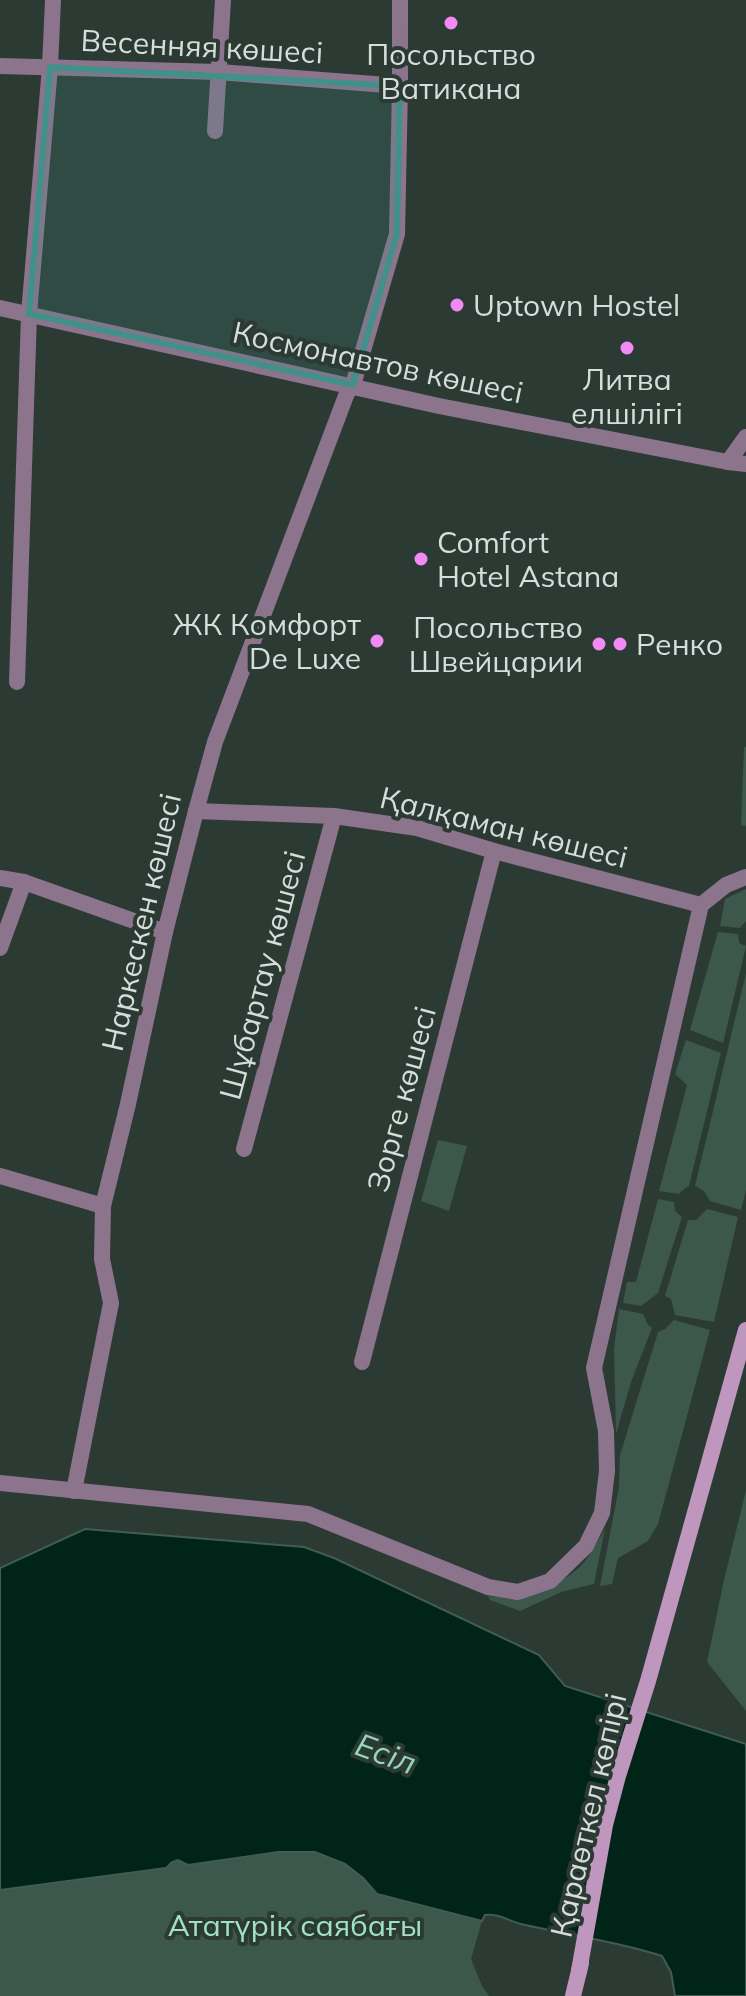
<svg xmlns="http://www.w3.org/2000/svg" width="746" height="1996" font-family="Mulish,sans-serif">
<rect width="100%" height="100%" fill="#2c3a34"/>
<!-- green -->
<g fill="#3c574c">
<polygon points="744,747 746,747 746,826 741,825"/>
<polygon points="746,889 746,921 740,928 720,926 725,899"/>
<polygon points="718,932 738,934 739,943 746,946 723,1043 690,1030"/>
<polygon points="746,973 746,1190 741,1210 710,1201 704,1191 695,1186"/>
<polygon points="686,1040 721,1053 689,1186 684,1189 679,1194 659,1191 687,1085 675,1074"/>
<polygon points="438,1140 467,1146 449,1211 421,1201"/>
<polygon points="658,1199 674,1202 675,1211 682,1217 658,1293 641,1306 623,1303 627,1282 636,1282"/>
<polygon points="707,1209 738,1217 714,1322 675,1315 671,1299 665,1296 688,1220 696,1220"/>
<polygon points="619,1309 643,1314 648,1325 652,1328 631,1382 616,1434 614,1349"/>
<polygon points="674,1320 710,1330 658,1524 648,1541 618,1558 612,1584 600,1586 619,1487 620,1455 658,1332 665,1329"/>
<polygon points="746,1490 746,1711 707,1662 724,1580"/>
<path d="M605,1529L594,1584L561,1592L520,1611L490,1600L488,1596C518,1601 566,1585 585,1561C593,1551 599,1539 605,1529Z"/>
<path d="M293,1851L315,1852L345,1864L363,1878L377,1894L482,1921L471,1959L482,1986L489,1996H0V1890L165,1868C172,1862 175,1859 185,1862Z"/>
</g>
<!-- water -->
<path fill="#012419" stroke="#415c53" stroke-width="2" d="M85,1529L304,1547L334,1558L539,1655L565,1686L746,1744V1996H675L671,1972L662,1956C616,1941 568,1935 521,1924C509,1921 498,1913 485,1915L482,1921L377,1894L363,1878L345,1864L315,1852H278L188,1865L178,1860L172,1862L166,1868L0,1890V1568Z"/>
<g fill="none" stroke-linecap="round" stroke-linejoin="round">
<!-- minor -->
<g stroke="#8d748d" stroke-width="16">
<polyline points="0,66 219,72 400,86"/>
<polyline points="215,131 223,0"/>
<polyline points="17,682 29,314 50,67 53,0"/>
<polyline points="196,811 334,816 417,828 494,851 701,905"/>
<polyline points="0,878 24,882 165,932"/>
<polyline points="0,948 24,882"/>
<polyline points="244,1149 334,816"/>
<polyline points="0,1176 103,1206"/>
<polyline points="362,1362 494,851"/>
<polyline points="0,1483 308,1514 488,1587 518,1592 550,1581 586,1546 602,1513 607,1471 606,1431 594,1368 701,905 726,885 746,877"/>
<polyline points="74,1491 111,1303 102,1259 103,1206 128,1104 165,932 196,811 215,742 347,393 353,385 397,234 400,86 400,0"/>
</g>
<!-- tertiary -->
<g stroke="#8d748d" stroke-width="16">
<polyline points="0,308 439,406 728,462 746,464"/>
<polyline points="728,462 746,437"/>
</g>
<!-- secondary -->
<g stroke="#be96be" stroke-width="16">
<polyline points="579,1971 605,1825 618,1776 648,1681 746,1330"/>
<polyline points="573,1996 581,1963"/>
</g>
</g>
<!-- marked area -->
<path fill="#419089" fill-opacity="0.2" stroke="#419089" stroke-width="6" stroke-linejoin="round" d="M50,67L400,86L397,234L353,385L29,314Z"/>
<!-- markers -->
<g fill="#f18af4" stroke="#2c3a34" stroke-width="3">
<circle cx="451" cy="23" r="8"/>
<circle cx="457" cy="305" r="8"/>
<circle cx="627" cy="348" r="8"/>
<circle cx="421" cy="559" r="8"/>
<circle cx="377" cy="641" r="8"/>
<circle cx="599" cy="644" r="8"/>
<circle cx="620" cy="644" r="8"/>
</g>
<g text-anchor="middle" dominant-baseline="central" stroke-width="8" stroke-linejoin="round" paint-order="stroke">
<!-- street labels -->
<g font-size="30" fill="#d6dedb" stroke="#2c3a34">
<text transform="translate(202 46) rotate(3)">Весенняя көшесі</text>
<text transform="translate(378 362) rotate(12)">Космонавтов көшесі</text>
<text transform="translate(504 827) rotate(14)">Қалқаман көшесі</text>
<text transform="translate(141 922) rotate(-77)">Наркескен көшесі</text>
<text transform="translate(262 975) rotate(-75)">Шұбартау көшесі</text>
<text transform="translate(401 1099) rotate(-75)">Зорге көшесі</text>
<text transform="translate(588 1815) rotate(-77)">Қараөткел көпірі</text>
</g>
<!-- poi labels -->
<g font-size="30" fill="#d6dedb" stroke="#2c3a34" text-anchor="start">
<text x="451" y="54" text-anchor="middle">Посольство<tspan x="451" dy="34">Ватикана</tspan></text>
<text x="473" y="305">Uptown Hostel</text>
<text x="627" y="379" text-anchor="middle">Литва<tspan x="627" dy="34">елшілігі</tspan></text>
<text x="437" y="542">Comfort<tspan x="437" dy="34">Hotel Astana</tspan></text>
<text x="361" y="624" text-anchor="end">ЖК Комфорт<tspan x="361" dy="34">De Luxe</tspan></text>
<text x="583" y="627" text-anchor="end">Посольство<tspan x="583" dy="34">Швейцарии</tspan></text>
<text x="636" y="644">Ренко</text>
</g>
<!-- park labels -->
<g font-size="30" fill="#a0e1c8" stroke="#2c3a34">
<text x="295" y="1925">Ататүрік саябағы</text>
</g>
<!-- water labels -->
<g font-size="32" font-style="italic" fill="#95d6bd" stroke="#2c3a34">
<text transform="translate(386 1753) rotate(20)">Есіл</text>
</g>
</g>
</svg>
